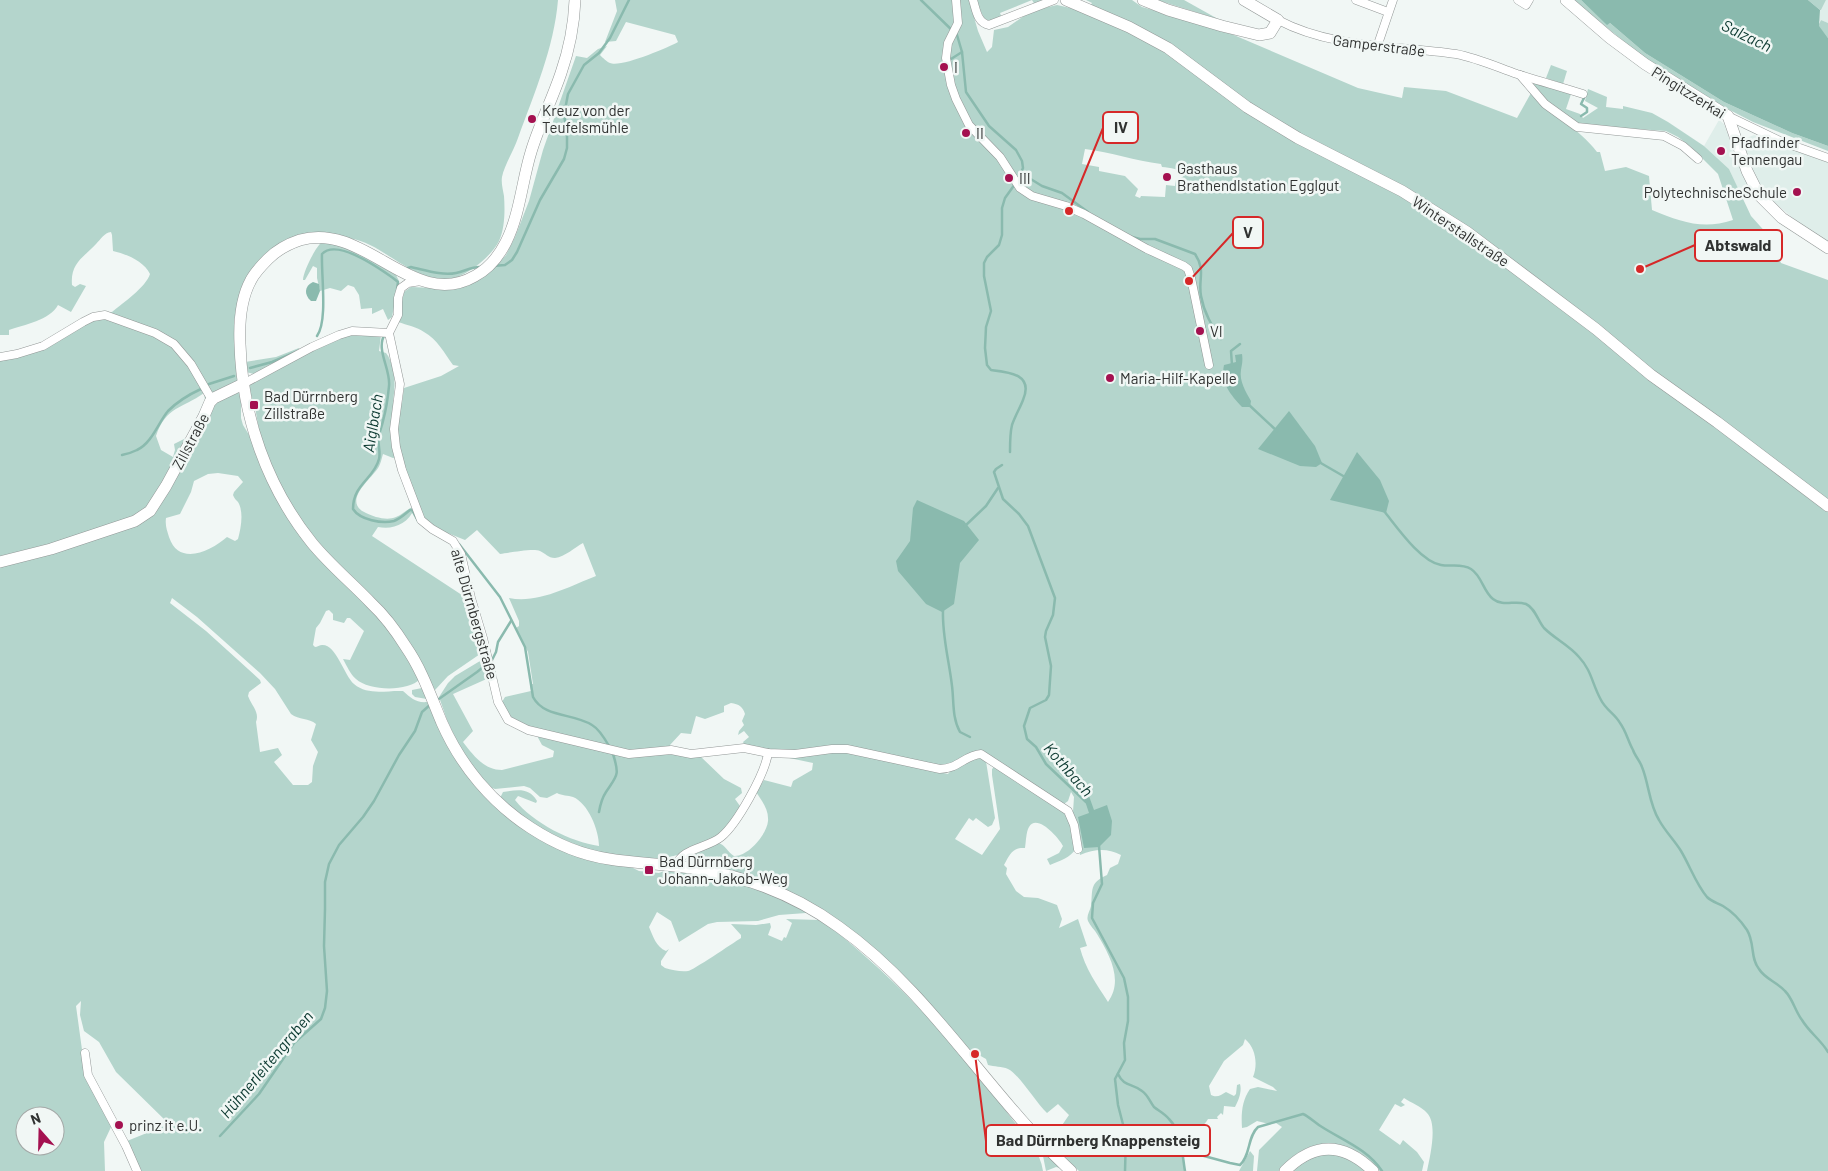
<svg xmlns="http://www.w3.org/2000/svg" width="1828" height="1171" font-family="Barlow,sans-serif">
<rect width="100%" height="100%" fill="#f1f7f5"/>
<!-- built -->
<g fill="#dfeeea">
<polygon points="1826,0 1828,0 1828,23 1821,20 1819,22 1820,10 1821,10"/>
<polygon points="1719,120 1724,124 1748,187 1739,191 1729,169 1704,146"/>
<polygon points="1754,135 1828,162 1828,242 1795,220 1771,199 1761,186 1754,173 1742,140"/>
</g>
<!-- green -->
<g fill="#b4d5cc" fill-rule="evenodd">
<path d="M0,0H558C554,48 534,94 518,138C514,150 504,166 502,177C501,183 503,190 504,196C505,210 505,228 499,241C491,257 466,277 449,279C420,282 393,256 370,245C344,232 315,238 287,240L237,305L234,321L237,380L241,400V418L243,425L254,443L271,485L359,596L395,637L420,679C408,692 369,691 356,679C350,674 347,666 343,659L350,660L364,631L350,618H347L344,623L333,620V614L329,610L326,611L320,623L316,628L313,645L315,647C317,647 320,645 322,645C336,644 344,675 354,684C368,696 387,690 403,691C411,698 416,703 427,702L457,761L524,830L629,866L639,871L659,873L669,869L721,877L769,892L807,911L806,913L779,915L758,921L717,922L708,924L679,942L671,921L657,912L649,927C653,936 656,947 666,951L669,949L661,961V965L665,968C672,970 681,972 688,971C692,971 733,943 741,938V935L731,924L756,925L770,923L771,927L768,935L782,941L784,937L786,938L792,923L786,919L819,920L829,926C899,981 960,1048 1012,1119C1025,1136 1040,1150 1043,1171H139L127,1141L169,1124L116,1072L99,1042L84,1031L80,1015L81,1001L76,1006L83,1057V1069L87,1082L96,1095L112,1125L104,1142L105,1171H0V358H7L101,317L140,329L184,351L109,313L112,312C123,303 146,287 150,274C144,261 126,254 113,251L112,235L111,232C104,233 101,239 96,244C84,257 70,263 72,285L75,287L80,284L86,286L71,312L58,305C50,320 24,325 9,330V335H0ZM204,393L205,400L188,437L174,444L175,450L173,457L161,450L156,436C166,406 182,409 204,393ZM218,473L238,476L243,482L234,492L233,495C234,498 236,500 238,502C244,512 241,528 238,539L235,541L227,537C211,551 179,567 169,537C167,530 165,526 166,518L180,514L191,492L194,481L208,474ZM172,598L197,617L260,673L275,689L291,714C299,720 309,718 316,724L311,740L318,752L313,766L312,782L308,785H293L274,762L282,755L278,748L260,752L256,722C260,712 251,705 248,696L249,692L261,683L260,680L206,631L170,603ZM25,1116H55V1146H25Z"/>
<path d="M615,0H969L978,31L987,52L992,47L994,30L1008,27L1031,11L1057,5L1084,11L1089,8L1092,3L1086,0H1132L1142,7L1215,27L1358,88L1402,98L1404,87L1446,91L1517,118L1531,93C1551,115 1579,128 1597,152H1600L1605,171L1626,167L1649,176L1652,210C1681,222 1703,230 1733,220L1718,174L1691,147L1678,137L1666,131L1579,125L1546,101L1532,84L1534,83L1571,94L1566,109L1580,114L1583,118L1598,108L1585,101L1588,89L1607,97L1606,107L1623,109V106L1652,113L1668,122L1704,146L1729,169L1751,216L1769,236L1781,263L1828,280V1171H1427C1430,1156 1438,1124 1427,1113C1421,1106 1411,1103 1404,1098L1401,1102L1405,1105L1401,1107L1395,1104L1379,1130L1400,1145L1403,1140L1417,1152L1424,1162L1422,1171H1379C1350,1135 1308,1134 1279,1171H1257L1259,1150L1282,1127L1276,1123L1269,1124L1257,1121L1247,1127L1242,1128C1241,1114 1242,1100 1250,1089L1258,1087L1277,1091L1273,1087L1253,1077C1258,1065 1256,1048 1245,1039L1243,1045L1224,1061L1209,1086L1211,1095C1217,1098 1221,1095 1226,1092L1234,1096L1236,1094L1237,1085L1240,1084C1242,1091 1239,1100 1235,1107L1224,1106L1223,1115L1221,1113L1217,1117L1218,1119H1208C1204,1127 1199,1126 1192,1131C1187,1135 1185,1140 1180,1141L1185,1171H1079L1041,1136L1044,1133L1054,1137L1069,1115L1058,1104L1047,1113C1036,1103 1019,1074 1008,1069C1002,1066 994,1067 988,1065L986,1059L970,1050L820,909L693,864L688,861L691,856L718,843C725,844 728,853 734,856C748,857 767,834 768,821C769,810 762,801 756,792L764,780L791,787L793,781L812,770L813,763L780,756L846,752L948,774L952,769L863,750L779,752L745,746L743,742L749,737L744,731L738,735L739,731L744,725L742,721L745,714C743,707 739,704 731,703L724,706V712L705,719L696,716L691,734L681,733L670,745L671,752L700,756L724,779L741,788L742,793L735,799L740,806C737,812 735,818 731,823C717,842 677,858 654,860L591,851L541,830L508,806L500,798L503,792C517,790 529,787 537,801L536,803L518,796L515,800C533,823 571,842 599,846C599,830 588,803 573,797C568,795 562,796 557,793L547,798L540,797L530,788L524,786L495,789L487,786L460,748L447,720L439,697L448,683L455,676L485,658L491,677L453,694L473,731L463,742C473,755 484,770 502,770L553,757L554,751L542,745L536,734L510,718L502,702L505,697L531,691L530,684H533L528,652L516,628L519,626V621L509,598C538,604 570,586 596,576L583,543C575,547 565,557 555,558C548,558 545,553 540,551C533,548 509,553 500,554L477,530L465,540L440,530L423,517L401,457L393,458L383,454C381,461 380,467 375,472C367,482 343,503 366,513C374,517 387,521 396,517C402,515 407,509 413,507L414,509C408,524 393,530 378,527L372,536L468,599L479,629L483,652L448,676L435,690L407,638L395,622L334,561L299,518L275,476L261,442L255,407L249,389L250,385L292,360L347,334L381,335L379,351L386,353C395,364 396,386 393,400L402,403L404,388L441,376L459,366L453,365C445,354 437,339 424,332C417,327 407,325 398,322L404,292L411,287L433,288L492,270L506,255L515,237L529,201L543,150L576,56L587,58L598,49L607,46L600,55C603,58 607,62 610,63C620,68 667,48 678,42L675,35L626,22L616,41L605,42L617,11ZM1085,149C1111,152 1135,161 1161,164L1162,167C1170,168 1181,168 1183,177L1176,180L1175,186L1166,185L1165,197L1141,196L1140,198L1135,196L1138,189L1125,176L1099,171V167L1082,164ZM985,755L1064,804L1068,801L1071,792L1074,797L1073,812L1080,855C1095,849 1107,848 1121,855L1118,864L1110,868L1107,875C1089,883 1093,890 1091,906C1090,911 1086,916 1088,921C1090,926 1095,930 1097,934C1109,954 1124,980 1108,1002C1097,985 1085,968 1080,948L1087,946L1078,919L1059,928L1062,919L1057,905L1038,898L1024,897L1016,891L1006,874L1007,868L1004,865C1010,854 1013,847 1025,848C1026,842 1026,832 1029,827C1037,813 1059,838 1063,846L1059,853L1047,859L1050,865C1059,861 1071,858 1076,848L1070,820L1063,811L995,766L992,769V775L1000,829L982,855L955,839L969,818L973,821L976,818L988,827L992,825L995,818Z"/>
<polygon points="975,0 1048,0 1035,5 1032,0 1000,13 1002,18 988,21 984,18"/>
<polygon points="1157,0 1184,0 1218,19"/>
<polygon points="1573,0 1581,0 1607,24 1610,23 1645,53 1724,102 1792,133 1828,146 1828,151 1753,122 1722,106 1643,57"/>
<polygon points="1808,0 1826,0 1821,10 1820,10"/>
<polygon points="1821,20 1828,23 1828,38 1818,26"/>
<polygon points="1551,65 1567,71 1563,84 1546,78"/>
<path d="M322,242L346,246L396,275L399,281L392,317L388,320L383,309L372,314V308L361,309L359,295L354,287L348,285L341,291L330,288L320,291L317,278V268L313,266L305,280H303C303,272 316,246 322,242Z"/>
<polygon points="299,348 300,351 254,374 246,372 245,362 276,357"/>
<polygon points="422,688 423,689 427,699 415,697 412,694 412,690"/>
<polygon points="1250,1151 1254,1156 1253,1171 1239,1171"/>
<polygon points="1045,1153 1060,1168 1056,1167 1046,1171 1043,1156"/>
<polygon points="1333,1154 1349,1158 1367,1171 1290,1171 1313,1156"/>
</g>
<!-- water -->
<g fill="#8abaae">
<polygon points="1581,0 1808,0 1820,10 1819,26 1828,38 1828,146 1792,133 1724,102 1645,53 1610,23 1607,25"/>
<path d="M313,282L319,284L320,291L316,301H311C304,295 304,286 313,282Z"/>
<path d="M1242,354C1243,361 1242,364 1241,370C1239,381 1246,392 1251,401L1250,407H1242C1231,395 1220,383 1224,365L1236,362L1235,355Z"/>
<polygon points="1289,411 1315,446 1322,463 1316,467 1300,466 1258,449"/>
<polygon points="1357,452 1380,480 1389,501 1386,513 1330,500"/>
<polygon points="917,500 964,521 979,540 960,563 954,604 942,612 926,604 898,571 896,561 910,541 913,508"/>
<polygon points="1089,796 1094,810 1107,805 1112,821 1111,835 1099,847 1084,848 1078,817 1089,813 1084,798"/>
</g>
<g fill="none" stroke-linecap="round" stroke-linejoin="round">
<!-- stream -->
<g stroke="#8abaae" stroke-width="2.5">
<polyline points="921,0 957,35 962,52 966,92 989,126 1016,150 1022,161 1023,168 1018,179"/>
<polyline points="951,59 962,52"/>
<polyline points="1581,116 1587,112 1587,108 1581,104 1584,98"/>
<polyline points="1021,173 1042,186 1062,193 1088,212"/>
<path d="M1132,237L1140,239H1155L1195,254C1206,270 1198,279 1201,296C1204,313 1212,326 1221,339"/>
<polyline points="493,266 505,265 512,260 517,252 540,200 564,159 567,148 567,131 564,115 568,94 584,65 599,53 610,38 629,0"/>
<path d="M408,268L411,267C425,270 442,276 456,273C465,271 471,267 480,267"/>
<path d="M385,334C375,349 391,369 389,386C388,397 386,410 383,421C382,426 380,430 379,435C377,443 381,451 379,459C374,479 353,484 353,509C360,520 382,524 394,521C400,519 405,514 410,510H412L418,521"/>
<path d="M317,336C328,321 321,274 322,254C337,238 379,268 393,278L398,282L397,289"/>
<polyline points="1232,365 1231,351 1240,344"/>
<polyline points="250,368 272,362 296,352"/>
<polyline points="209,384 234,376"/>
<polyline points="1248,404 1277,431"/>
<path d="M1010,452C1010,443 1010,433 1012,425C1015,416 1020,408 1023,400C1034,374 1009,372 991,370L987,365L985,348L986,327L991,311L984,276V263L987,257L999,245L1002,235V208L1005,198L1015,184"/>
<path d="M122,455C127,454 133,452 137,450C152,443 158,423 168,411C177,402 190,394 201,389"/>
<polyline points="1319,462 1345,477"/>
<polyline points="1002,465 996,469 994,472 1003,499 1019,514 1028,526 1055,598 1053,615 1046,631 1045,637 1051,666 1049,695 1046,700 1030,708 1024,726 1027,739 1036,747 1046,764 1086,802"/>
<path d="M1384,511C1397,527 1420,561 1441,565C1451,567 1461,563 1471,569C1482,576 1483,591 1493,599C1503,607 1515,600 1526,604C1535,608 1538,621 1544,628C1555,639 1569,645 1579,657C1592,671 1592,684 1601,700C1606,710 1615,714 1620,723C1626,731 1628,741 1633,750C1635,756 1640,761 1642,767C1649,784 1649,804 1659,820C1665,831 1674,840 1681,851C1690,866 1696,884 1707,897C1712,902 1718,903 1723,906C1733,912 1741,921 1747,930C1755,943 1750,958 1759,969C1765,979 1777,982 1785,991C1793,999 1795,1011 1802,1020C1809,1032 1821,1040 1828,1052"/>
<polyline points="965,526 986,506 998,488"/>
<path d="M459,544L500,597L525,647L533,697C544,718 574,713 592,725C599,729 605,739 609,746"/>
<path d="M943,610C942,636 949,660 952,686C954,701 952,718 960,732L970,737"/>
<polyline points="436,701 477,672 492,660 496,652 498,642 511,621"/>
<path d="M599,812C600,806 602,798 606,792C617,775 620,776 613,754"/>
<polyline points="1099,846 1102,884 1093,903 1092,918 1124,978 1128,997 1128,1021 1124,1043 1125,1060 1115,1079 1118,1105 1126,1136 1125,1171"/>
<path d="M1118,1074C1124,1087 1132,1083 1142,1091C1148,1095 1150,1102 1154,1107C1159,1111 1165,1114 1169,1119C1182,1132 1182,1154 1185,1171"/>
<polyline points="220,1136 259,1094 294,1043 321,1019 325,1008 327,991 324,946 325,909 325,882 329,864 339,845 363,817 374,801 399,755 415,731 422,712 431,704"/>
<path d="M1182,1150L1230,1163L1240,1165C1251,1155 1247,1137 1258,1127L1303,1114C1310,1117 1315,1123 1322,1127C1344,1141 1367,1149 1382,1171"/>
</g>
<defs>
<g id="street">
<polyline points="956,0 958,23 948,43 946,58 951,85 956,99 969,125 1000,157 1020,188 1032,196 1066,206 1084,214 1147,249 1184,266 1188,269 1191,278 1209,365"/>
<path d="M973,0C976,9 977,23 989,25L1054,0"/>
<polyline points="1356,0 1388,12"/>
<polyline points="1518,0 1526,5 1529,0"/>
<path d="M1278,20C1333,49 1396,45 1456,54C1477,58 1497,67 1517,74C1539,81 1561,87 1583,94"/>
<polyline points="1377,47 1393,0"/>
<polyline points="1520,75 1545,104 1577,127 1664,136 1683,146 1698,159"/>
<polyline points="1728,116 1780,141 1828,158"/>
<path d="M421,281L408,283L401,288L398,298V315L389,333L400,384L394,429L396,447L402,470L421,520L432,529L453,541L461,554L471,598L483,638L498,702L508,720L528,730L629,754L671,750L691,754L744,748L768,753L795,754L832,749H847L940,769C958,769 965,755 981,754L1068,811L1074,825L1078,849"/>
<polyline points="0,357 17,354 43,346 83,322 93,317 105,315 155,333 174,344 191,364 212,400"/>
<polyline points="243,384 312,347 339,335 352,331 389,333"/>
<path d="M676,866C681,848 708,848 721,837C737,824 765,774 768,753"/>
<polyline points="85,1053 88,1075 126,1146 137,1171"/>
</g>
<g id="secondary">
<path d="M575,0C574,25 569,50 561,73C552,100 539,125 531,152C522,181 520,214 506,242C499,256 488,269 475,276C413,312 365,221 300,240C288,244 277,250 268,259C262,265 255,272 251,280C240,300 239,323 240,344C242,416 267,487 312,543C330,565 352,583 371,603C385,616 396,631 406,647C422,670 431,697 442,723C461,766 492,803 531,828C554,843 582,855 609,859C640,864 672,864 702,870C751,878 799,898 839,927C932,993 988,1095 1071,1171"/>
<polyline points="1066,0 1129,27 1168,48 1247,107 1298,138 1402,191 1467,232 1596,329 1651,375 1717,422 1828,506"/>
<polyline points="1143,0 1168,10 1222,26 1259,35 1270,33 1278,20 1244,0"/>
<polyline points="1566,0 1610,38 1645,64 1728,116 1747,171 1759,195 1782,218 1828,248"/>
<polyline points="0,562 51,549 135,521 150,511 166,486 204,416 210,402 214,398 243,384"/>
<path d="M1285,1171C1314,1142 1343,1142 1373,1171"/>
</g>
</defs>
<!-- street casing -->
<use href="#street" stroke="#939897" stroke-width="9"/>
<!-- secondary casing -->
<use href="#secondary" stroke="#939897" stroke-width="12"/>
<!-- street -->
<use href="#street" stroke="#fff" stroke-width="8"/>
<!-- secondary -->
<use href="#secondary" stroke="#fff" stroke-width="11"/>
</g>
<!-- markers -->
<g fill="#a41150" stroke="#f1f7f5" stroke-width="2">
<circle cx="944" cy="67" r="5"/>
<circle cx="532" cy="119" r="5"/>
<circle cx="966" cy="133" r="5"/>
<circle cx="1721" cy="151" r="5"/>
<circle cx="1167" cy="177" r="5"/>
<circle cx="1009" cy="178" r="5"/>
<circle cx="1797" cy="192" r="5"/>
<circle cx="1200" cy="331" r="5"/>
<circle cx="1110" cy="378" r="5"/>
<rect x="249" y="400" width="10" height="10" rx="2.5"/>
<rect x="644" y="865" width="10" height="10" rx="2.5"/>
<circle cx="119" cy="1125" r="5"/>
</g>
<g text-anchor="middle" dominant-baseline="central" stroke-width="5" stroke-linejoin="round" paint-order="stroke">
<!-- street labels -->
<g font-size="15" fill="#303231" stroke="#f1f7f5">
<text transform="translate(1379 45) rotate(7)">Gamperstraße</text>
<text transform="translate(1689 92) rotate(32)">Pingitzzerkai</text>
<text transform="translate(1461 231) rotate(34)">Winterstallstraße</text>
<text transform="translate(190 441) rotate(-62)">Zillstraße</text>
<text transform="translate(475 614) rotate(74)">alte Dürrnbergstraße</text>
</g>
<!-- poi labels -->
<g font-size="15" fill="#303231" stroke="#f1f7f5" text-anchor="start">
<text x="954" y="67">I</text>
<text x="542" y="110">Kreuz von der<tspan x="542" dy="17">Teufelsmühle</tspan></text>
<text x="976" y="133">II</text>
<text x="1731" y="142">Pfadfinder<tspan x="1731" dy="17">Tennengau</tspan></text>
<text x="1177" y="168">Gasthaus<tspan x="1177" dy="17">Brathendlstation Egglgut</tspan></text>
<text x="1019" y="178">III</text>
<text x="1787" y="192" text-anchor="end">PolytechnischeSchule</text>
<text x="1210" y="331">VI</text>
<text x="1120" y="378">Maria-Hilf-Kapelle</text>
<text x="264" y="396">Bad Dürrnberg<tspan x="264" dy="17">Zillstraße</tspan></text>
<text x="659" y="861">Bad Dürrnberg<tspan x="659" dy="17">Johann-Jakob-Weg</tspan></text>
<text x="129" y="1125">prinz it e.U.</text>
</g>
<!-- water labels -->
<g font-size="16" font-style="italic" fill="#0a382f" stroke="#f1f7f5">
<text transform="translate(1747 35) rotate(26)">Salzach</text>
<text transform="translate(372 423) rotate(-81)">Aiglbach</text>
<text transform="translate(1069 769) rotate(49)">Kothbach</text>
<text transform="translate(266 1064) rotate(-50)">Hühnerleitengraben</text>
</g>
</g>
<!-- callouts -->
<path fill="none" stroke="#d62828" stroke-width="2" d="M1069 211L1103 128M1189 281L1233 233M1640 269L1695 245M975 1054L986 1141"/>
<g fill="#d62828" stroke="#f1f7f5" stroke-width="2">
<circle cx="1069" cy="211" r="5"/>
<circle cx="1189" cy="281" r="5"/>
<circle cx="1640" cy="269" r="5"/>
<circle cx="975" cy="1054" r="5"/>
</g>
<g fill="#f1f7f5" stroke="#d62828" stroke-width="2">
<rect x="1103" y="112" width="35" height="31" rx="5"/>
<rect x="1233" y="217" width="30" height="31" rx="5"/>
<rect x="1695" y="230" width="87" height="31" rx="5"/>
<rect x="986" y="1125" width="224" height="31" rx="5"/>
</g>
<g font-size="16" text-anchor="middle" font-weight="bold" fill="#303231">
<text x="1121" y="133">IV</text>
<text x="1248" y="238">V</text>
<text x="1738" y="251">Abtswald</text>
<text x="1098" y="1146">Bad Dürrnberg Knappensteig</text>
</g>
<!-- north arrow -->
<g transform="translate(40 1131) rotate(340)"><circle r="24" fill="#f1f7f5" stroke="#a4a8a7"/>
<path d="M0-4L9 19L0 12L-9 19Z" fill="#a41150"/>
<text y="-8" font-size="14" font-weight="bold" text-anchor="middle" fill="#303231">N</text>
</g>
</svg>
